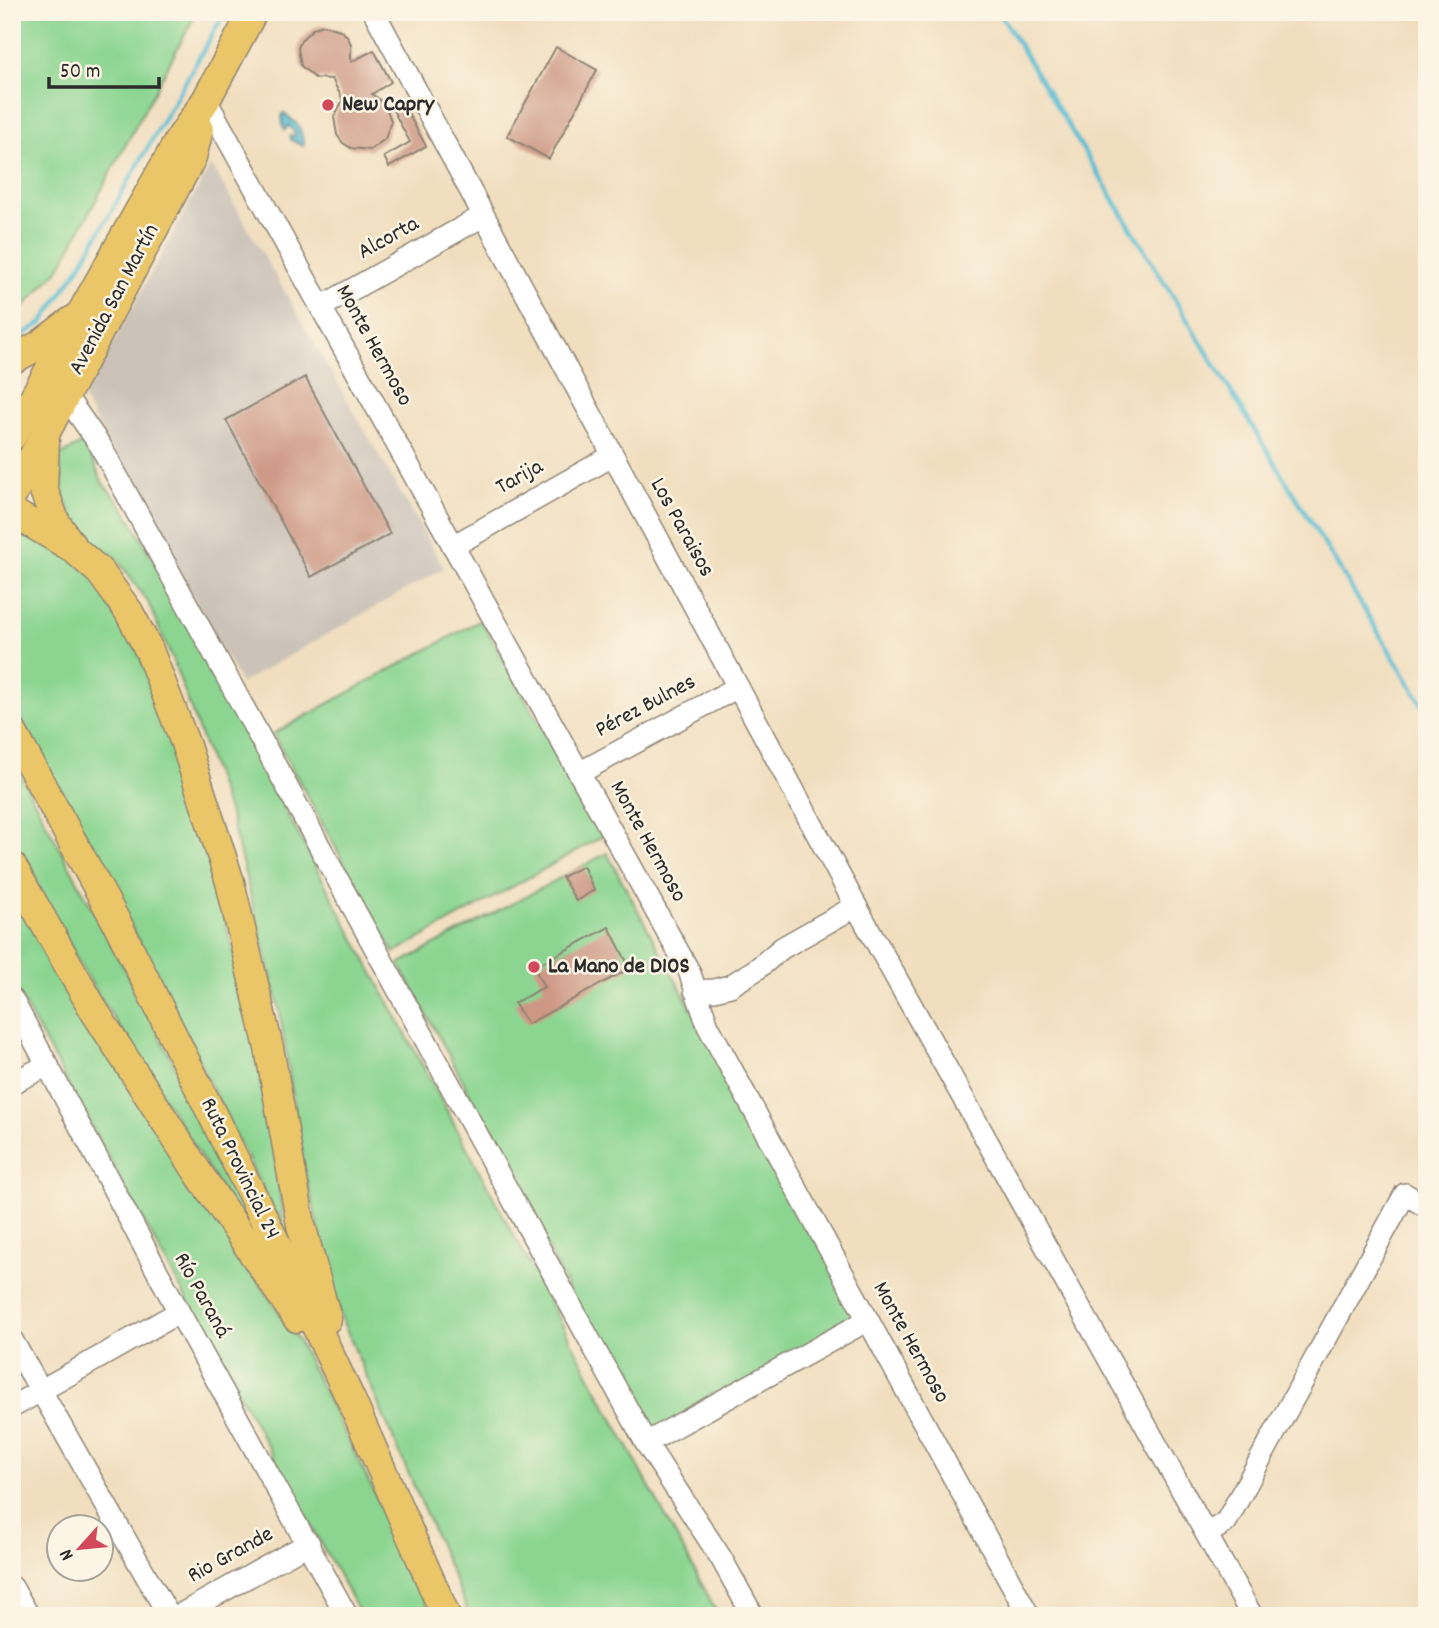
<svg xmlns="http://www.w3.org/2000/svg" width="1439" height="1628" font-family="Dekko,sans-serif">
<rect width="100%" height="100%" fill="#fcf5e5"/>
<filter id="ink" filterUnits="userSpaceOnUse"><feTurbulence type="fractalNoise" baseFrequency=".0143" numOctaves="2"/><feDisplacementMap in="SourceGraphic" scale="14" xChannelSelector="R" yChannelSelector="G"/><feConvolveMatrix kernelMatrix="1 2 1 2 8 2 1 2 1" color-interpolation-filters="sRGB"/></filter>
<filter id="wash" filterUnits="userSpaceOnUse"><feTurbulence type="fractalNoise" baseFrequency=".00686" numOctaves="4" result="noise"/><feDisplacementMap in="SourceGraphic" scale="28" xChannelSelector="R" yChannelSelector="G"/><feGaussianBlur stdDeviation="1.57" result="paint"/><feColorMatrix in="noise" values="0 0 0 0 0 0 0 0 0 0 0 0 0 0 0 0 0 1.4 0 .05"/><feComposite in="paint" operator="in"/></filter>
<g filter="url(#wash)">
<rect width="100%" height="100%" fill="#f1debf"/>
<!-- industrial -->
<polygon fill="#cbc2b8" points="211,164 444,568 241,683 83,398"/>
<!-- green -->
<g fill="#8bd591" stroke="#5b805e" stroke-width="2">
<polygon points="12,12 197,12 59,269 19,312 12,315"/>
<polygon points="85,442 103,484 123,506 152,557 284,808 719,1616 470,1616 340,1315 304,1169 279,1007 231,819 174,663 148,602 116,558 79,532 63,493 59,456"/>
<path d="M18,530C50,546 81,560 104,589C111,597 115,608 120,617C150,668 168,724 185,780C230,926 269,1078 284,1231L74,813L12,705V539Z"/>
<polygon points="481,620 603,836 394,953 273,734"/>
<path d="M12,760C103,928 195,1095 272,1270L82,968L12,841Z"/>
<polygon points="607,853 670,970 864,1314 646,1443 463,1081 399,964"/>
<polygon points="12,886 243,1259 299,1342 377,1498 432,1616 361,1616 12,982"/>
</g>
<!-- water -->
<polygon fill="#55bcd2" stroke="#40747e" stroke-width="2" points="284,113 299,126 304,143 303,146 290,139 290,136 296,135 289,125 285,130 283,127 282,114"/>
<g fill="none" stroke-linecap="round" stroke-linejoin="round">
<!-- stream -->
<g stroke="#55bcd2" stroke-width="4.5">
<polyline points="999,12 1427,712"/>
<polyline points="12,341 42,323 82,263 225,12"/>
</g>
</g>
<g id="blocks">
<!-- building -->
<g fill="#cd9784">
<polygon points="323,25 340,30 347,36 351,44 351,62 374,50 391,82 372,94 385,104 391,121 385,139 370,150 351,148 343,143 337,135 334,117 343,100 332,79 315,78 301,66 298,48 301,40 314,28"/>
<polygon points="556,47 597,70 549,159 507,136"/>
<polygon points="403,104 426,146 389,167 384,157 410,142 393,110"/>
<polygon points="305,377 390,534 311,577 226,420"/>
<polygon points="583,866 594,890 576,901 562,877"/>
<polygon points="609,927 630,968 528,1024 514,1003 544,987 534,967"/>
<polygon points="12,1026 18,1036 18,1048 12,1051"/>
</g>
</g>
</g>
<g filter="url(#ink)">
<use href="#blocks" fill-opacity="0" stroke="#8e8475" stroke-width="2"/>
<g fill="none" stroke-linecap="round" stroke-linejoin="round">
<defs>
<g id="minor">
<polyline points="374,12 856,906 1252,1616"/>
<polyline points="206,100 689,971 708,1026 1029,1616"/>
<polyline points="321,307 483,216"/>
<polyline points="65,395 100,445 646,1443 721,1558 753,1616"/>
<polyline points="453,546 612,456"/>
<polyline points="579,773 738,687"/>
<polyline points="695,991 714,990 730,986 757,969 782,948 856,906"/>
<polyline points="12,999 179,1312 347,1616"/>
<polyline points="12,1083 48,1065"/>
<polyline points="12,1340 169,1616"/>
<polyline points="12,1407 179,1312"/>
<polyline points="646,1443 868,1320"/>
<polyline points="1207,1534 1226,1522 1405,1194 1427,1207"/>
<polyline points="12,1587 29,1616"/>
<polyline points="178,1616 309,1543"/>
</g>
<g id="major">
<polyline points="12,360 41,344 73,320"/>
<polyline points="12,436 179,140 206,100 253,12"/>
<polyline points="45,440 43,488 55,521 72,546"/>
<polyline points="12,496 192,157 199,129"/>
<polyline points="12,512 74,549 100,572 129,612 149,650 185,743 230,882 269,1048 301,1225 327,1319"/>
<polyline points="12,731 117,923 289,1269 352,1402 446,1616"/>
<polyline points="12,866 95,1012 197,1171 297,1318"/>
</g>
</defs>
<!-- minor casing -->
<use href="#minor" stroke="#8e8475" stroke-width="24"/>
<!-- major casing -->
<use href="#major" stroke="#8e8475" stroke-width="31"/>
<!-- minor -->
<use href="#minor" stroke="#fff" stroke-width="21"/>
<!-- major -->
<use href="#major" stroke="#ebc669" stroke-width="28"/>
</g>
</g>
<!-- markers -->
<g fill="#d1495b" stroke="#fcf5e5" stroke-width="2.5">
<circle cx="328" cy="105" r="7"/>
<circle cx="534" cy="967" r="7"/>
</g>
<g text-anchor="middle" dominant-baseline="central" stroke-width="5" stroke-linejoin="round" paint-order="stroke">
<!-- poi labels -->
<g font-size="23" font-weight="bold" fill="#2b2b2b" stroke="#fcf5e5" text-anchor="start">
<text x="342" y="105">New Capry</text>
<text x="548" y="967">La Mano de D10S</text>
</g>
<!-- street labels -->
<g font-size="23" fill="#2b2b2b" stroke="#fcf5e5">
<text transform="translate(389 239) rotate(-29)">Alcorta</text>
<text transform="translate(115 300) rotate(-62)">Avenida San Martín</text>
<text transform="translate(373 346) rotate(61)">Monte Hermoso</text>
<text transform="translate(520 478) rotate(-29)">Tarija</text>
<text transform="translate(681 528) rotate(61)">Los Paraisos</text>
<text transform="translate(646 707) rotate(-28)">Pérez Bulnes</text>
<text transform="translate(647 842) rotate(61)">Monte Hermoso</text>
<text transform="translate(239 1169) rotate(64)">Ruta Provincial 24</text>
<text transform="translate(201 1296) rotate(61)">Río Paraná</text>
<text transform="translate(910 1343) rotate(61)">Monte Hermoso</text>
<text transform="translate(231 1556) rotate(-29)">Rio Grande</text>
</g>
</g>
<!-- margin -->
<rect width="1439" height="1628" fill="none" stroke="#fcf5e5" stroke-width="42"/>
<!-- north arrow -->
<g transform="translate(80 1548) rotate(243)"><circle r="33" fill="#fcf5e5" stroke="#a8a49b" stroke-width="2"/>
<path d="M0-5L12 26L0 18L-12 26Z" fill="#d1495b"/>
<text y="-10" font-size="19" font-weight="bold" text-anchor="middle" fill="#2b2b2b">N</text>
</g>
<!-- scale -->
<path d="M49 77v10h110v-10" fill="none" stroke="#2b2b2b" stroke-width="3.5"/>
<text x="60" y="77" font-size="21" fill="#2b2b2b" stroke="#fcf5e5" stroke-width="5" paint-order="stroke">50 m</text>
</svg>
